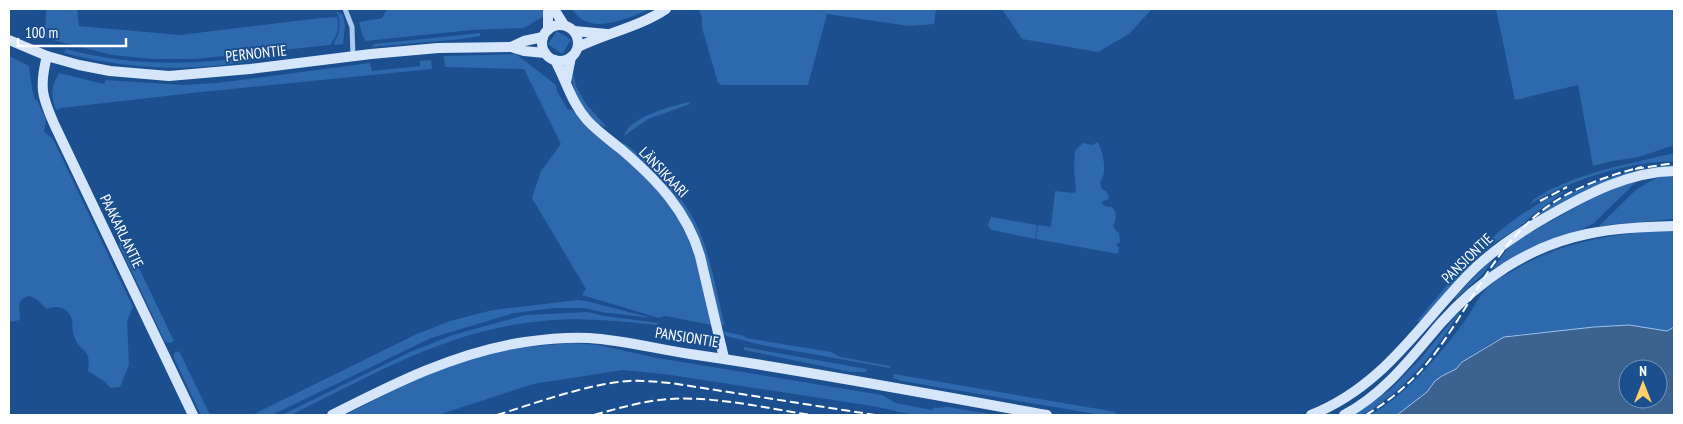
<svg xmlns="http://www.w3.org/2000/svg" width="1683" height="424" font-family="'PT Sans Narrow',sans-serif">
<rect width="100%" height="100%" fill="#1b4f8f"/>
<!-- green -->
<g fill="#2e69ad">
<path d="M46,9H77L79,26L180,35L321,18L337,17C340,28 337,36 330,45L195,59H153L112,55L45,38Z"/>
<polygon points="387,9 545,9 546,15 524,28 472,30 366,41 363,37 359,22 382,18"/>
<path d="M572,9H650C626,19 589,37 572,9Z"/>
<polygon points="699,9 936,9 934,24 909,26 827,14 808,85 721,85 718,83 702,28 702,19"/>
<polygon points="1002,9 1152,9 1129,34 1098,52 1022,39"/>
<polygon points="1496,9 1674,9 1674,145 1639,157 1612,161 1593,166 1578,85 1515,100"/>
<path d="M336,11L343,15L345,26L343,44L335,45L334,43C340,32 342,23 336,11Z"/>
<polygon points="557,31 571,40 562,54 548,44"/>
<polygon points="480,33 480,36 462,39 372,47 374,44"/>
<path d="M66,49C141,69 207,64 284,53V55C264,60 244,62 223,65C168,71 119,67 64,53Z"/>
<path d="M516,54L556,85L557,91L568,110L571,109C606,144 651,174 678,216C699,248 703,289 712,325L665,316L659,318L582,295L586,289L532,198L541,171L561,144L524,69L445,67L444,56H447Z"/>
<path d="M9,56L29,66L32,88L35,100H37L46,120L44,132L53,139L133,307L127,321L129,365L120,387L111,388L104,381L88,371C92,346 80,354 74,336C72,331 73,325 72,320C69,308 57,304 47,309C38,300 28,288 19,304L20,320L9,322Z"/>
<path d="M431,60L432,69L201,92L61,108L56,110C50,94 51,88 59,73L104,84L106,80L183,85L217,83L370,63L372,71L420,66V61Z"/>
<path d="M573,72L576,86L586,104L607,127C590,126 568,88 573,72Z"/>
<path d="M689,102L690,104L648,119L624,136C630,116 671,107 689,102Z"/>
<path d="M623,142C655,167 686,197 701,235C712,263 717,294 724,323L723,326H722L691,221L669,189L624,146Z"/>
<path d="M1098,142C1103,153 1108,173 1100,182L1102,189L1107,192L1109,199L1103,201L1102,204L1107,207H1112C1118,213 1116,219 1113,226L1116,231L1119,233L1120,242L1116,245L1119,247L1118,254L1036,239L1038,225L1051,227L1055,191L1074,193L1076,191L1074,169L1075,151L1083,143L1092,145Z"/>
<path d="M1674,153V161C1623,163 1574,179 1530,204L1534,199L1551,189L1575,179L1606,169Z"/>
<path d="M1674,165V166C1662,168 1648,169 1636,172C1600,180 1568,201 1535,218C1569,187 1629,168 1674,165Z"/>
<polygon points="1674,175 1674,219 1599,226 1637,189 1658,177"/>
<polygon points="1637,181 1594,223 1581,230 1533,248 1493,269 1510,245 1522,237 1600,194"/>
<path d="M1565,191L1534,214L1522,225L1496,242L1477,258L1421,321H1417C1460,269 1501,217 1565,191Z"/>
<polygon points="991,217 1037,225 1035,239 992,230 988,226"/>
<path d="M1657,231H1674V327L1667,331L1629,325L1513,335L1504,337L1490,344L1462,362L1456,369L1442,376L1435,382L1427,392L1397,415H1371C1412,389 1435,360 1464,322C1472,311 1480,293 1490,285C1495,280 1503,277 1509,273C1555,244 1603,235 1657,231Z"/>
<polygon points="125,239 174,341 170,343 165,342 119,245 121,241"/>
<polygon points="1497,254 1484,273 1456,299 1454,298"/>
<polygon points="578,300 586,301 652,318 601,312 585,308 554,308 514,313 431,338 272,415 252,415 417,334 450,321 493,310"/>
<path d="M1463,307C1440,344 1417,377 1382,402C1373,409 1366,415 1354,415L1391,389L1421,358Z"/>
<path d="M588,312L604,316L659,323L656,325C618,321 580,317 542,321C448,330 374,374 291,415H282L410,352L453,335L525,315Z"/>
<polygon points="723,331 744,336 746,338 831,352 840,357 890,366 890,368 762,345 726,336"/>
<polygon points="571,343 599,345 652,357 882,395 896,403 932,410 933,408 948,407 996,415 913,415 878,407 671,375 623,370 533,384 438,415 345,415 430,372 480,356 516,348"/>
<polygon points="744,347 867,369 866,372 851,372 744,350"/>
<polygon points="179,351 210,415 201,415 174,358 174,353"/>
<polygon points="894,374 1116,412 1115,415 1101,415 902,381 893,378"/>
</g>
<!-- water -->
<path fill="#3c6290" stroke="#9cc4f0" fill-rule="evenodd" d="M1629,325L1667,331L1674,327V415H1397L1427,392L1435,381L1442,376L1456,369L1462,362L1504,337L1594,327ZM1628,369H1658V399H1628Z"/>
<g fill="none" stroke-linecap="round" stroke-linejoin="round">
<!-- street -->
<polyline stroke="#a9c9ee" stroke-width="5" points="345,9 352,27 353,57"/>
<!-- secondary -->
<g stroke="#d6e6fa" stroke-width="10">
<polyline points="554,9 564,25"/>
<circle cx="560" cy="43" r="18"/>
<polyline points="548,30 548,9"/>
<polyline points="574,31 607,34"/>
<polyline points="9,40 47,56 79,65 110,71 169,76 250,69 371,54 438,48 511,47 524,51 545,53"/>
<polyline points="511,47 524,41 543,37"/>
<path d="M578,47C606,33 639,27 666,9"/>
<path d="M47,56C39,87 42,97 55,126L193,415"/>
<path d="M555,60C566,80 571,102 587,120C597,131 610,140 622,150C657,180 687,211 700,256L724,358"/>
<polyline points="566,82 571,57"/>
<path d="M332,415C393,384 456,352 525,342C546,339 568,337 589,338C623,340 656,349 690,354C809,371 928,394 1047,415"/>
<path d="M1311,415C1382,387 1417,328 1468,275C1492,250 1520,232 1550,215C1589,193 1629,172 1674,171"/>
<path d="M1344,415C1384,394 1411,358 1440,324C1479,280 1529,246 1587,234C1616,228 1645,227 1674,226"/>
</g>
<!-- rail -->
<g stroke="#fff" stroke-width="2" stroke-dasharray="9 4" stroke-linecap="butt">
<polyline points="1635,169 1674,163"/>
<polyline points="1540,201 1567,187"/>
<path d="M497,415C536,403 587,384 629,381C643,380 657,382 671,383L875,415"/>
<path d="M594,415C619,408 643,401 669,399C715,396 765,408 811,415"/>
<path d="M1366,415C1396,397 1421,374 1441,345C1471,303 1493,254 1532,219C1563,191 1602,177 1642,167"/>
</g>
</g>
<g text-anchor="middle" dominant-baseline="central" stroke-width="4" stroke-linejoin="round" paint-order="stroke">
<!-- street labels -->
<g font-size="15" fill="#fff" stroke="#1b4f8f">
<text transform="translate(256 53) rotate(-6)">PERNONTIE</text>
<text transform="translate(664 172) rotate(46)">LÄNSIKAARI</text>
<text transform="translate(122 231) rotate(64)">PAAKARLANTIE</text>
<text transform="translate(1467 258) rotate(-44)">PANSIONTIE</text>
<text transform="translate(687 337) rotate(9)">PANSIONTIE</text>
</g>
</g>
<!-- border -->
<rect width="1683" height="424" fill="none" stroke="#ffffff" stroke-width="20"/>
<!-- north arrow -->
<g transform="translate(1643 384)"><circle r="24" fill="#1b4f8f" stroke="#7695bc"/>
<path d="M0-4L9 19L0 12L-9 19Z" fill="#ffd166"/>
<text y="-8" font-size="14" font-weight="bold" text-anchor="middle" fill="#ffffff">N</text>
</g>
<!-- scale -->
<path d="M18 38v8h108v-8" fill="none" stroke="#ffffff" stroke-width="2.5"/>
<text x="25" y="38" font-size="15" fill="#ffffff" stroke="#1b4f8f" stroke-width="4" paint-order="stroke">100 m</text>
</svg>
